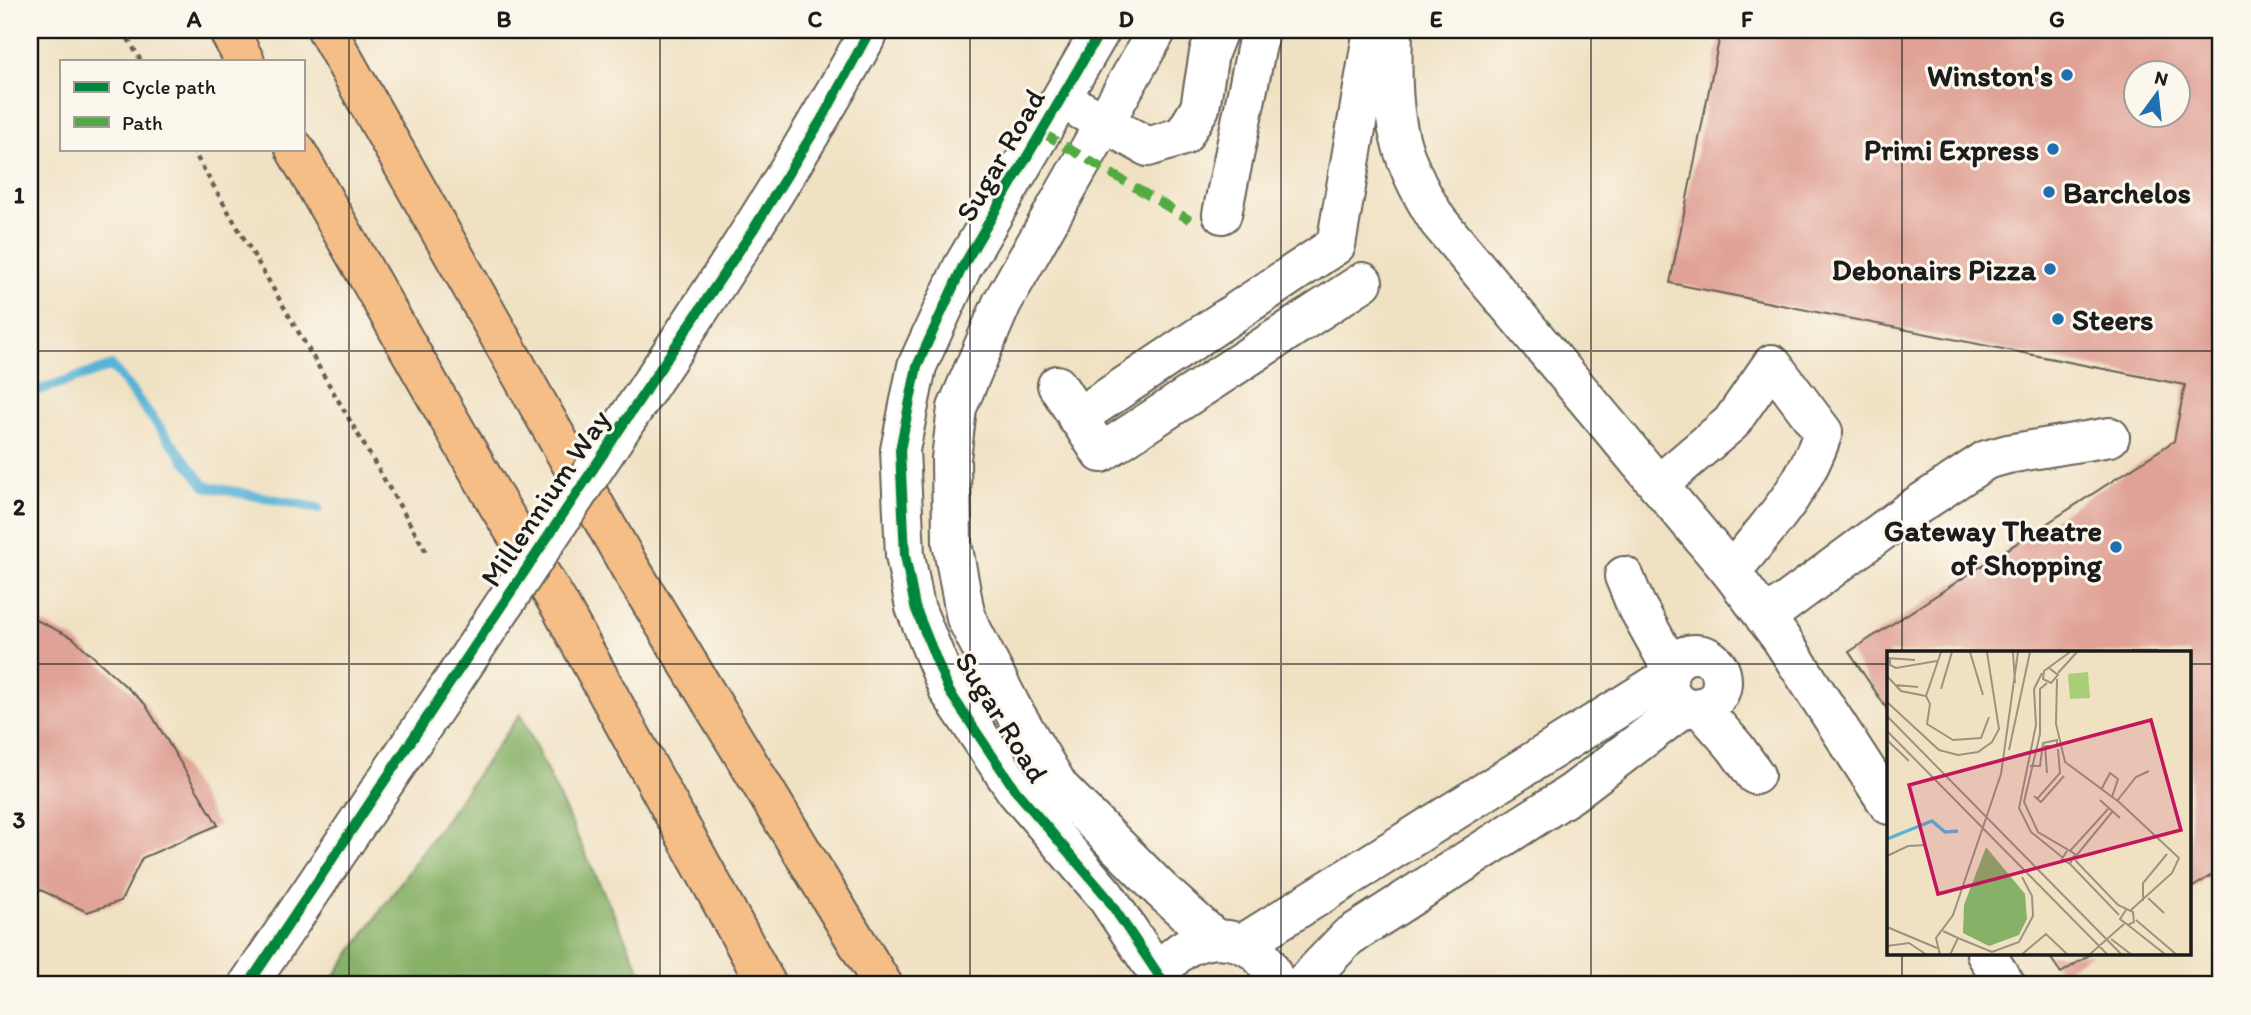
<svg xmlns="http://www.w3.org/2000/svg" width="2251" height="1015" font-family="Itim,sans-serif">
<rect width="100%" height="100%" fill="#fbf7ec"/>
<filter id="ink" filterUnits="userSpaceOnUse"><feTurbulence type="fractalNoise" baseFrequency=".0143" numOctaves="2"/><feDisplacementMap in="SourceGraphic" scale="14" xChannelSelector="R" yChannelSelector="G"/><feConvolveMatrix kernelMatrix="1 2 1 2 8 2 1 2 1" color-interpolation-filters="sRGB"/></filter>
<filter id="wash" filterUnits="userSpaceOnUse"><feTurbulence type="fractalNoise" baseFrequency=".00686" numOctaves="4" result="noise"/><feDisplacementMap in="SourceGraphic" scale="28" xChannelSelector="R" yChannelSelector="G"/><feGaussianBlur stdDeviation="1.57" result="paint"/><feColorMatrix in="noise" values="0 0 0 0 0 0 0 0 0 0 0 0 0 0 0 0 0 1.4 0 .05"/><feComposite in="paint" operator="in"/></filter>
<g filter="url(#wash)">
<rect width="100%" height="100%" fill="#f0e1c3"/>
<!-- forest -->
<polygon fill="#87b168" stroke="#526642" stroke-width="2" points="520,714 647,985 328,985"/>
<g fill="none" stroke-linecap="round" stroke-linejoin="round">
<!-- stream -->
<polyline stroke="#58b4d6" stroke-width="10" points="30,393 112,366 205,486 318,508"/>
</g>
<g id="blocks">
<!-- building -->
<g fill="#e0a296" fill-rule="evenodd">
<path d="M1721,30H2221V869L2190,889V653H1889V712L1849,652L2174,441L2185,385L1670,283ZM2136,74H2178V116H2136Z"/>
<polygon points="30,617 73,638 145,704 218,825 142,858 121,901 87,912 30,885"/>
<polygon points="2048,954 2091,954 2061,973"/>
</g>
</g>
</g>
<g filter="url(#ink)">
<use href="#blocks" fill-opacity="0" stroke="#666156" stroke-width="2"/>
<g fill="none" stroke-linecap="round" stroke-linejoin="round">
<defs>
<g id="minor">
<polyline points="1101,30 962,268 917,366 900,450 905,555 915,607 949,691 1016,791 1105,895 1160,977"/>
<polyline points="1157,30 1002,303 957,408 951,459 952,543 966,618 1012,708 1059,787 1161,890 1215,939"/>
<path d="M1393,30C1391,111 1393,151 1438,221L1731,572L1780,637L1889,805"/>
<polyline points="1081,110 1148,147 1183,136 1200,108 1209,53 1218,30"/>
<polyline points="1222,214 1260,30"/>
<path d="M679,341C747,239 811,137 870,30"/>
<polyline points="1057,385 1101,453 1363,282"/>
<polyline points="1077,418 1336,245 1373,30"/>
<path d="M1658,485L1731,423L1772,364L1823,432C1806,487 1767,528 1731,572"/>
<polyline points="1624,576 1635,603 1671,668"/>
<polyline points="1765,618 1909,511 1986,460 2008,454 2110,437"/>
<circle cx="1695" cy="681" r="27"/>
<polyline points="1700,707 1735,747 1755,775"/>
<polyline points="1242,944 1668,677"/>
<polyline points="1986,954 2006,985"/>
<polyline points="248,985 445,693"/>
<path d="M1158,985C1169,938 1233,923 1264,960C1270,967 1274,978 1277,985"/>
<polyline points="1302,985 1348,937 1572,793 1685,707"/>
</g>
<g id="highway">
<polyline points="228,30 245,61"/>
<polyline points="327,30 629,566 883,985"/>
<polyline points="295,149 497,503 560,606 767,985"/>
</g>
</defs>
<!-- minor casing -->
<use href="#minor" stroke="#666156" stroke-width="42"/>
<!-- highway casing -->
<use href="#highway" stroke="#666156" stroke-width="42"/>
<!-- path -->
<g stroke="#666156" stroke-width="4.5" stroke-dasharray="5 5" stroke-linecap="butt">
<polyline points="123,30 141,61"/>
<polyline points="192,149 427,553"/>
</g>
<!-- minor -->
<use href="#minor" stroke="#fff" stroke-width="38"/>
<!-- highway -->
<use href="#highway" stroke="#f6be87" stroke-width="38"/>
<defs>
<polyline id="minor-bridge" points="445,693 679,341"/>
</defs>
<!-- minor-bridge casing -->
<use href="#minor-bridge" stroke="#666156" stroke-width="42" stroke-linecap="butt"/>
<!-- minor-bridge -->
<use href="#minor-bridge" stroke="#fff" stroke-width="38"/>
<!-- quiet -->
<polyline stroke="#52a943" stroke-width="9" stroke-dasharray="18 9" stroke-linecap="butt" points="1041,132 1190,220"/>
<defs>
<g id="cycleway">
<polyline points="1101,30 962,268 917,366 900,450 905,555 915,607 949,691 1016,791 1105,895 1160,977"/>
<polyline points="248,985 753,230 823,117 870,30"/>
</g>
</defs>
<!-- cycleway casing -->
<use href="#cycleway" stroke="#fbf7ec" stroke-width="15"/>
<!-- cycleway -->
<use href="#cycleway" stroke="#00873e" stroke-width="10"/>
</g>
</g>
<!-- grid -->
<path fill="none" stroke="#1c1c1c" stroke-width="2" stroke-opacity="0.55" d="M349,30V985M660,30V985M970,30V985M1281,30V985M1591,30V985M1902,30V653M30,351H2221M30,664H1889M2190,664H2221M1902,954V985"/>
<!-- markers -->
<g fill="#1f6fb2" stroke="#fbf7ec" stroke-width="2.5">
<circle cx="2067" cy="75" r="7"/>
<circle cx="2053" cy="149" r="7"/>
<circle cx="2049" cy="192" r="7"/>
<circle cx="2050" cy="269" r="7"/>
<circle cx="2058" cy="319" r="7"/>
<circle cx="2116" cy="547" r="7"/>
</g>
<g text-anchor="middle" dominant-baseline="central" stroke-width="6" stroke-linejoin="round" paint-order="stroke">
<!-- poi labels -->
<g font-size="30" font-weight="bold" fill="#1c1c1c" stroke="#fbf7ec" text-anchor="end">
<text x="2053" y="75">Winston's</text>
<text x="2039" y="149">Primi Express</text>
<text x="2063" y="192" text-anchor="start">Barchelos</text>
<text x="2036" y="269">Debonairs Pizza</text>
<text x="2072" y="319" text-anchor="start">Steers</text>
<text x="2102" y="530">Gateway Theatre<tspan x="2102" dy="34">of Shopping</tspan></text>
</g>
<!-- street labels -->
<g font-size="30" fill="#1c1c1c" stroke="#fbf7ec">
<text transform="translate(1000 155) rotate(-60)">Sugar Road</text>
<text transform="translate(545 498) rotate(-56)">Millennium Way</text>
<text transform="translate(1002 717) rotate(58)">Sugar Road</text>
</g>
</g>
<!-- overview -->
<g transform="translate(1887 651)">
<rect width="304" height="304" fill="#f0e1c3"/>
<path d="M201,21L203,47L183,48L181,23Z" fill="#aace78"/>
<path d="M99,196L138,243L140,268L132,284L102,295L76,282L77,254Z" fill="#87b168"/>
<path fill="none" stroke="#58b4d6" stroke-width="3.5" d="M0,188L45,170L58,181L71,180"/>
<path fill="none" stroke="#9b9280" stroke-width="2" d="M83,1L96,44M126,1L128,32M0,7L28,9M3,8V14L9,17L50,10M162,17L171,24L164,32L156,28L157,20L183,1M155,22L147,38L149,74L132,157L144,181L175,206M171,22L190,1M0,25L14,40L39,45L54,1M170,28L169,73L178,111L232,151L292,207L285,222L244,259M160,32L153,38V83L137,151L151,181L188,203L183,213L175,208L180,200M8,34L31,36M54,38L65,1M39,45L43,53L40,73L66,89L94,87L102,66M0,51L52,99L71,104L91,101L105,91L112,78L100,1M0,65L235,304M0,80L221,304M0,89L22,110M122,99L143,1M143,115H153L156,92L170,89V95H158L160,122M214,139L223,122L231,128L225,146M147,145L154,151L177,125M150,148L173,122L171,98M213,149L233,167M230,150L249,126L262,120M183,200L221,158M0,205L21,195L39,194M189,205L225,161M188,209L231,254L246,261L247,271L241,274L233,268L239,259M183,213L232,264M261,247L277,262M256,250V232L280,203M249,269L290,304M241,274L279,304M0,276L50,297M56,280L71,287L63,304M71,287L105,301L132,291L146,265L145,245L135,226M224,288L245,304M0,295L22,292L40,304M53,304L49,287L66,264L114,123L131,1M134,304L159,283L181,304M202,304L237,273"/>
<path fill="#c2185b" fill-opacity="0.15" stroke="#c2185b" stroke-width="3.5" d="M264,69L294,179L51,243L22,134Z"/>
<rect width="304" height="304" fill="none" stroke="#1c1c1c" stroke-width="3.5"/>
</g>
<!-- margin -->
<rect width="2251" height="1015" fill="none" stroke="#fbf7ec" stroke-width="77"/>
<!-- legend -->
<rect x="60" y="60" width="245" height="91" fill="#fbf7ec" stroke="#a29f99" stroke-width="2"/>
<rect x="74" y="82" width="35" height="10" fill="#00873e" stroke="#a29f99" stroke-width="2"/>
<text x="122" y="94" font-size="21" fill="#1c1c1c">Cycle path</text>
<rect x="74" y="117" width="35" height="10" fill="#52a943" stroke="#a29f99" stroke-width="2"/>
<text x="122" y="130" font-size="21" fill="#1c1c1c">Path</text>
<!-- north arrow -->
<g transform="translate(2157 94) rotate(15)"><circle r="33" fill="#fbf7ec" stroke="#a29f99" stroke-width="2"/>
<path d="M0-5L12 26L0 18L-12 26Z" fill="#1f6fb2"/>
<text y="-10" font-size="19" font-weight="bold" text-anchor="middle" fill="#1c1c1c">N</text>
</g>
<rect x="38" y="38" width="2174" height="938" fill="none" stroke="#1c1c1c" stroke-width="2.5"/>
<g font-size="23" text-anchor="middle" font-weight="bold" fill="#1c1c1c">
<text x="194" y="27">A</text>
<text x="504" y="27">B</text>
<text x="815" y="27">C</text>
<text x="1126" y="27">D</text>
<text x="1436" y="27">E</text>
<text x="1747" y="27">F</text>
<text x="2057" y="27">G</text>
<text x="19" y="203">1</text>
<text x="19" y="515">2</text>
<text x="19" y="828">3</text>
</g>
</svg>
